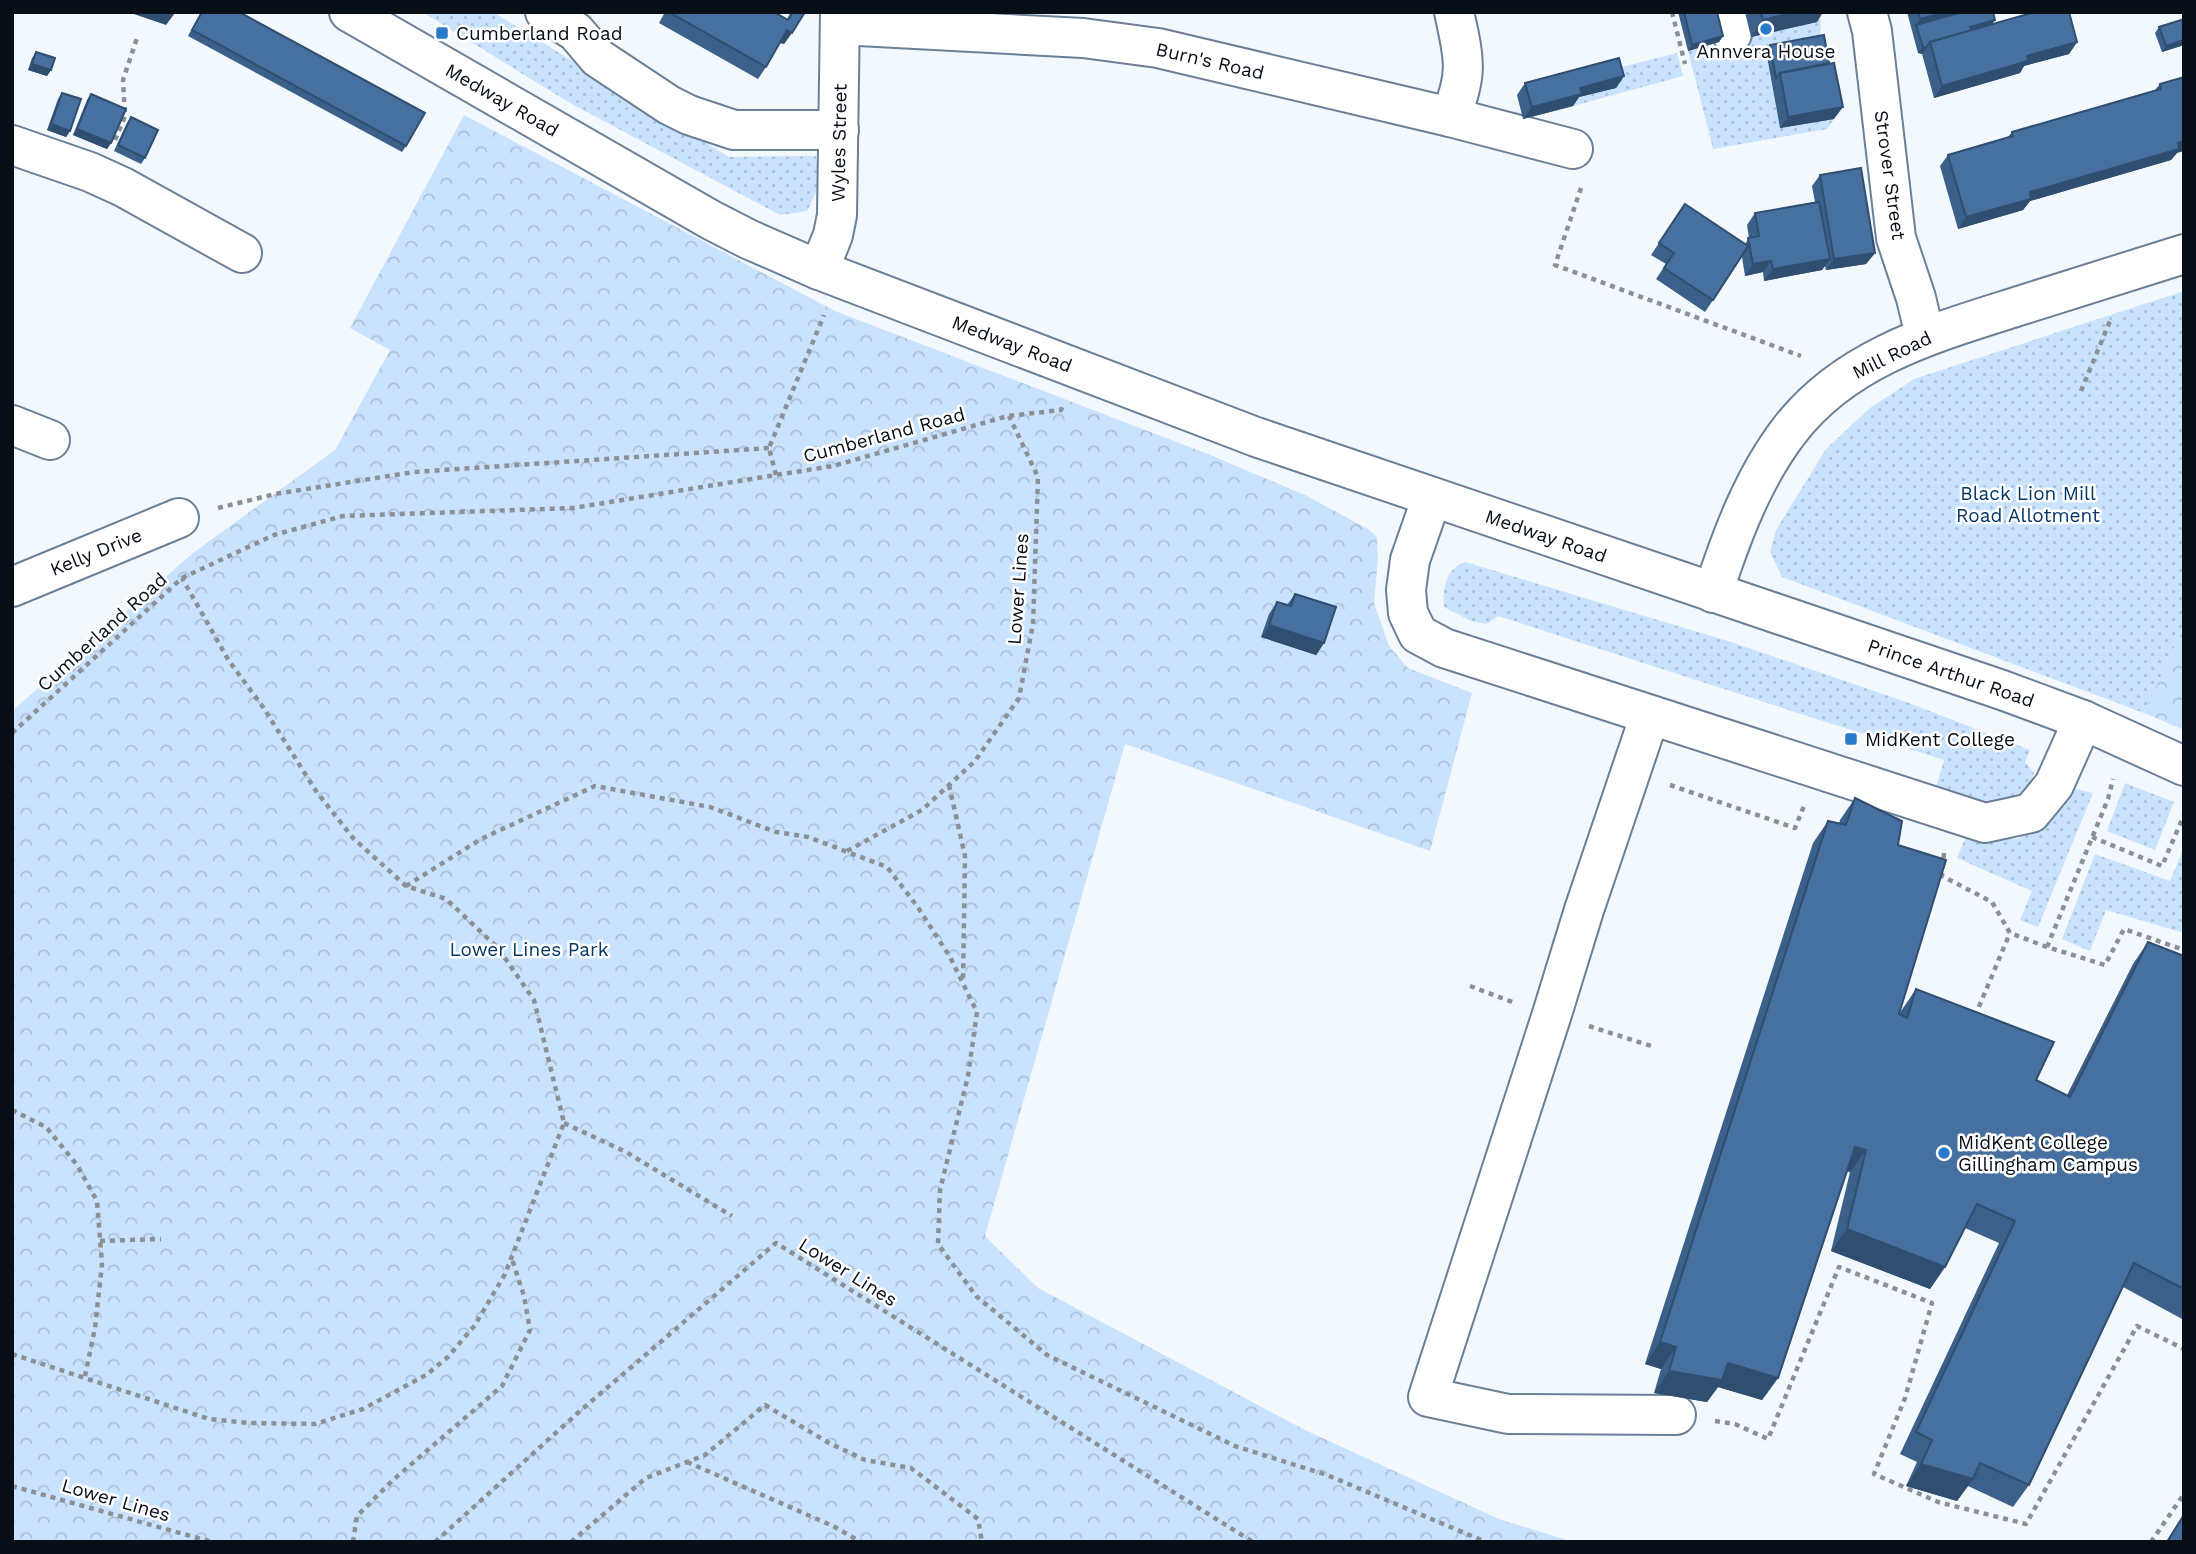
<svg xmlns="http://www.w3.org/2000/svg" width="2196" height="1554" font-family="'Work Sans',sans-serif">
<defs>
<pattern id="grass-dots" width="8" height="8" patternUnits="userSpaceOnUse" patternTransform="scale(1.75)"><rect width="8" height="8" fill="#c9e2fe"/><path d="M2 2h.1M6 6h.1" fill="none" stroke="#abc1d9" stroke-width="1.8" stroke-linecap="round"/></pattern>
<pattern id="park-crowns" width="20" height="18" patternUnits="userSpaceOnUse" patternTransform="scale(1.75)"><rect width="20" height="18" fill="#c9e2fe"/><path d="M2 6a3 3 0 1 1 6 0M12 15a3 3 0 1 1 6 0" fill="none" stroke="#abc1d9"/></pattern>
</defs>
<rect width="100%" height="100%" fill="#f3f8fd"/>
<!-- grass -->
<g fill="url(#grass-dots)">
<polygon points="422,12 493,12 729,157 816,156 819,187 807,211 780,215 570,103"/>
<polygon points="1821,19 1820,41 1766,52 1780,128 1834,119 1827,129 1713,149 1688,51"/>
<polygon points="1677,53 1683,76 1573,106 1572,99 1615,88 1610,70"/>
<polygon points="2184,291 2184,626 2144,713 1782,577 1770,552 1776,530 1826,449 1870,408 1914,379"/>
<path d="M1465,562L1731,642L1909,703L2030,750L2025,762L2034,773C2015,820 1973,797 1936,787L1944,760L1498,616L1487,624L1471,621L1444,607C1443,588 1445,569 1465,562Z"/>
<polygon points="2125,783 2174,802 2155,850 2107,831"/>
<polygon points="2072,788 2093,793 2038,927 2020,920 2032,891 1957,858 1966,836 2018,839 2051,820"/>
<polygon points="2184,847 2184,933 2106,910 2090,951 2062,939 2095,854 2170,881"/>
</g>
<!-- park -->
<g fill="url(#park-crowns)">
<polygon points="464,115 835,311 1208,454 1307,496 1368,529 1377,537 1378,559 1374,603 1389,646 1408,668 1472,693 1430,851 1125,744 985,1236 1038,1288 1305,1430 1499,1519 1573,1542 12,1542 12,711 193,553 335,450 390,350 350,328"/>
<polygon points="2184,626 2184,730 2144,713"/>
</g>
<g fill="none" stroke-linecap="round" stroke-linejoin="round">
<defs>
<g id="minor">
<polyline points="545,12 576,32 598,58 669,105 689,115 734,130 839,130"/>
<polyline points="1727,12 1732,34"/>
<polyline points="1867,12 1872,31 1896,238 1916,298 1925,336"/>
<polyline points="840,25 1083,38 1158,48 1450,117 1573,149"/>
<path d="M1450,117C1469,74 1464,57 1454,12"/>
<polyline points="12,145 90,172 123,187 242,253"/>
<polyline points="819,270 833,235 837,215 840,12"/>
<polyline points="12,425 50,440"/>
<polyline points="1432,497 1410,560 1406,590 1408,613 1418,634 1444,648 1985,823 2031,813 2054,785 2083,720"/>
<polyline points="12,587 179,518"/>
<path d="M1713,593C1731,537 1753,478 1789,431C1846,356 1937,332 2022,305C2076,288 2130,271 2184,254"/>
<polyline points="1650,715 1584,910 1552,1014 1428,1397 1508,1414 1676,1415"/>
</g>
<polyline id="major" points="349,12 711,220 748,239 819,270 1256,437 2002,690 2083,720 2184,766"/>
</defs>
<!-- minor casing -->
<use href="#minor" stroke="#6b8096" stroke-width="42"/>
<!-- major casing -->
<use href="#major" stroke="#6b8096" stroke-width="42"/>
<!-- path -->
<g stroke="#8b9097" stroke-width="4.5" stroke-dasharray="5 5" stroke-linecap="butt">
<polyline points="1672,12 1685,64"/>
<polyline points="115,140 125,116 123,80 137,38"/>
<polyline points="1581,188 1555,265 1801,356"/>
<polyline points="2081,391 2110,321"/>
<polyline points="776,475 769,448 824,315"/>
<polyline points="218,508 275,494 414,472 769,448"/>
<polyline points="12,733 182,578 274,535 343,516 573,508 776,475 833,466 1008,416 1061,410 1063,405"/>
<polyline points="949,785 965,856 963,983"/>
<polyline points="1670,785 1795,828 1804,806"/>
<polyline points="2092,837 2162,866 2184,815"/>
<polyline points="847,851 922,810 975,761 1019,698 1033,624 1038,477 1009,416"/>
<polyline points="1944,853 1942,876 1992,902 2010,933 2047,947 2105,965 2124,929 2184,950"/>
<polyline points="406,886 481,839 595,786 710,807 776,832 808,837 887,867 917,906 950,957 977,1012 968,1076 940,1190 938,1244 976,1296 1047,1355 1235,1446 1327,1475 1486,1542"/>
<polyline points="2047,947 2108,799 2113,779"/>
<polyline points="1470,986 1515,1003"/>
<polyline points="1975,1016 2010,933"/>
<polyline points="1589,1026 1651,1046"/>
<polyline points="12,1110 46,1127 77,1165 97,1201 102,1264 95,1328 85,1376"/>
<polyline points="564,1123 626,1152 732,1216"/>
<polyline points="100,1241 161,1239"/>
<polyline points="12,1354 209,1419 250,1423 315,1424 363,1409 426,1375 448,1357 475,1325 505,1274 564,1123 534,1000 498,948 446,899 406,886 353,838 316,791 263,707 229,661 182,578"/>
<polyline points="1715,1421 1735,1424 1768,1439 1839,1267 1932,1303 1905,1398 1874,1474 1938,1502 2026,1524 2137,1326 2184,1349"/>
<polyline points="687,1462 833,1526 861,1542"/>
<polyline points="12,1486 212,1542"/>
<polyline points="353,1542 357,1516 393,1480 502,1386 530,1330 524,1296 512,1259"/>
<polyline points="435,1542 580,1411 776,1243 1253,1542"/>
<polyline points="571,1542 646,1478 705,1455 765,1405 829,1443 865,1460 911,1468 978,1519 982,1542"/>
<polyline points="2151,1542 2184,1494"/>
</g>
<!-- minor -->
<use href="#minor" stroke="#fff" stroke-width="38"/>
<!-- major -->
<use href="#major" stroke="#fff" stroke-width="38"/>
</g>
<!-- wall -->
<g fill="#3b6089">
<polygon points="201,12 239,12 406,146 402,152 188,36"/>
<polygon points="665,12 774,12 787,19 791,12 805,12 784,44 780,43 766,67 758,79 659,23"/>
<polygon points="1678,12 1717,12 1723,36 1719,42 1688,51"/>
<polygon points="1745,12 1823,12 1817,22 1751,37"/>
<polygon points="1907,12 1993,12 1992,24 2077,42 2069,54 2024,66 2020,73 1934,98 1922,54 1918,53"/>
<polygon points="2159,27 2184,45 2162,52 2155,33"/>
<polygon points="1770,45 1834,119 1780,128 1766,51"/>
<polygon points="36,52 51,70 47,76 28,70 32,58"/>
<polygon points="1624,76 1616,88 1579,97 1573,106 1523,119 1517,95 1525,83"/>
<polygon points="2160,84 2177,153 2171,160 2030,201 2023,210 1958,229 1940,166 1948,155 2008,137 2012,132 2155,90"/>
<polygon points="62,93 70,131 66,137 47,130 58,99"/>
<polygon points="91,94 111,143 107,149 73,135 87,100"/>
<polygon points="131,117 145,158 141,164 114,151 127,123"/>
<polygon points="1820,175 1875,253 1866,264 1826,270 1825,266 1822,270 1764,281 1763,272 1745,276 1742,257 1705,312 1656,279 1666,264 1651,255 1685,204 1745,244 1749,238 1747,225 1755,213 1815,202 1812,186"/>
<polygon points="1295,594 1324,643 1316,655 1261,637 1269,614 1277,602 1287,605"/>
<polygon points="1855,798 1898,845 1899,1014 1899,1015 1901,1011 1916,989 2036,1080 2067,1095 2133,964 2148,942 2184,956 2184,1320 2123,1287 2029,1485 2013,1507 1968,1486 1957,1501 1906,1486 1917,1462 1900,1454 1999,1243 1965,1228 1945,1267 1930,1289 1831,1251 1850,1172 1847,1171 1778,1378 1762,1400 1718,1387 1707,1402 1654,1393 1661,1369 1645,1364 1813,843 1828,821 1839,824 1840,820"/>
<polygon points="2184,1513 2184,1542 2166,1542"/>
</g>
<!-- shaded-wall -->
<g fill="#304e6f">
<polygon points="128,12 172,12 175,13 166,25"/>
<polygon points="1795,12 1823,12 1817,22 1751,37 1763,20"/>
<polygon points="1946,12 1979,12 1916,25 1920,19"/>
<polygon points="1995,20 1991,26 1966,33 1970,27"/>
<polygon points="787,30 792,33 784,44 779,42"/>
<polygon points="1723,36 1719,42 1688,51 1692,45"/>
<polygon points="2184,40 2184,45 2162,52 2166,46"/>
<polygon points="2077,42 2069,54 2024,66 2020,73 1934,98 1942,86 2027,56"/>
<polygon points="1923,47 1926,48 1922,54 1918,53"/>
<polygon points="32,64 51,70 47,76 28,70"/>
<polygon points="1624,76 1616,88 1579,97 1573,106 1523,119 1532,107 1580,88"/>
<polygon points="1843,107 1834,119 1780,128 1788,117"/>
<polygon points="51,124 70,131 66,137 47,130"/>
<polygon points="77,129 111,143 107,149 73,135"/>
<polygon points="2184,141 2184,151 2177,153 2171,160 2030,201 2023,210 1958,229 1966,217 2030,192"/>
<polygon points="1875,253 1866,264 1826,270 1834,259"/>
<polygon points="1830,259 1822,270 1764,281 1773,269"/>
<polygon points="1771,261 1763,272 1745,276 1753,264"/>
<polygon points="1269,625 1324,643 1316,655 1261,637"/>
<polygon points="1855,1147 1866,1150 1850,1172 1839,1169"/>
<polygon points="1847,1229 1945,1267 1930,1289 1831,1251"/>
<polygon points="1660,1342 1676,1347 1661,1369 1645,1364"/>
<polygon points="1728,1363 1778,1378 1762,1400 1718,1387 1707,1402 1654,1393 1669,1371"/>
<polygon points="1921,1464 1973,1479 1957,1501 1906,1486"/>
</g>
<!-- building -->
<g fill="#45709f" stroke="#304e6f" stroke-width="2">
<polygon points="202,12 239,12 425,113 406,146 192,30"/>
<polygon points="669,12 774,12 788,20 793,12 805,12 792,33 787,30 766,67"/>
<polygon points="1684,12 1717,12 1723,36 1692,45"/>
<polygon points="1761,12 1795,12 1763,20"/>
<polygon points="1918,12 1946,12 1920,19"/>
<polygon points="1962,12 1993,12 1995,20 1970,27 1971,31 1930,42 1926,48 1923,47 1916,25"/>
<polygon points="2035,12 2069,12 2077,42 2027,56 2028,61 1942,86 1930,42"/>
<polygon points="2184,19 2184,40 2166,46 2159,27"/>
<polygon points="1824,35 1829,63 1780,73 1776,78 1770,45"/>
<polygon points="36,52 55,58 51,70 32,64"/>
<polygon points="1619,58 1624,76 1580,88 1582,94 1532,107 1525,83"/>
<polygon points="1834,63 1843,107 1788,117 1780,73"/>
<polygon points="2184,77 2184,141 2178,143 2179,149 2030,192 2031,199 1966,217 1948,155 2013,136 2012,132 2161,89 2160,84"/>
<polygon points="62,93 81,99 70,131 51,124"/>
<polygon points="91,94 126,109 111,143 77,129"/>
<polygon points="131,117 158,130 145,158 118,145"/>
<polygon points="1861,168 1875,253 1834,259 1820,175"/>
<polygon points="1819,202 1830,259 1773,269 1771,261 1753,264 1748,238 1759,236 1755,213"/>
<polygon points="1685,204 1748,246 1713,300 1664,268 1674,253 1659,243"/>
<polygon points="1295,594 1336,607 1324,643 1269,625 1277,602 1291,606"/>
<polygon points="1855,798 1902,821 1898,845 1946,860 1899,1014 1907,1018 1916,989 2054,1042 2036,1080 2070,1097 2148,942 2184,956 2184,1289 2134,1263 2029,1485 1980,1463 1973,1479 1921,1464 1932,1440 1916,1432 2015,1221 1977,1204 1945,1267 1847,1229 1866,1150 1855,1147 1778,1378 1728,1363 1722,1380 1669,1371 1676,1347 1660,1342 1828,821 1846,825"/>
<polygon points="2184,1515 2184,1542 2167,1542"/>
</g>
<!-- markers -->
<g fill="#297bca" stroke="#fff" stroke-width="2.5">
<circle cx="1766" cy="29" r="7"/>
<rect x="435" y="26" width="14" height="14" rx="3.5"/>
<rect x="1844" y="732" width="14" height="14" rx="3.5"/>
<circle cx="1944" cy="1153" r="7"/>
</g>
<g text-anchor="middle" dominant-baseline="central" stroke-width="5" stroke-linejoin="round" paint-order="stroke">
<!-- poi labels -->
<g font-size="19" fill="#070e16" stroke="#fff" text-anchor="start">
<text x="456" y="33">Cumberland Road</text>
<text x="1766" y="51" text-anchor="middle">Annvera House</text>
<text x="1865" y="739">MidKent College</text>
<text x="1958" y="1142">MidKent College<tspan x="1958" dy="22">Gillingham Campus</tspan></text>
</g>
<!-- street labels -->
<g font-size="19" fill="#070e16" stroke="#fff">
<text transform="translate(1210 61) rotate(13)">Burn's Road</text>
<text transform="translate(502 100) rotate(30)">Medway Road</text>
<text transform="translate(839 143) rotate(-89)">Wyles Street</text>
<text transform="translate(1890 175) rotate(82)">Strover Street</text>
<text transform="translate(1012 344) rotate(21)">Medway Road</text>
<text transform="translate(1892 355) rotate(-26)">Mill Road</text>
<text transform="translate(884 435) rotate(-15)">Cumberland Road</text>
<text transform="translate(1546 536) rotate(19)">Medway Road</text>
<text transform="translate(96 552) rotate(-22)">Kelly Drive</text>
<text transform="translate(1018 589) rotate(-86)">Lower Lines</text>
<text transform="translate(102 632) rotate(-42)">Cumberland Road</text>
<text transform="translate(1951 673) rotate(19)">Prince Arthur Road</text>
<text transform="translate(848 1272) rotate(32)">Lower Lines</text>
<text transform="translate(116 1500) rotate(16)">Lower Lines</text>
</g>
<!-- park labels -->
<g font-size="19" fill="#043765" stroke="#fff">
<text x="2028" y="493">Black Lion Mill<tspan x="2028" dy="22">Road Allotment</tspan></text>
<text x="529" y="949">Lower Lines Park</text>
</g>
</g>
<!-- border -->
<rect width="2196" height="1554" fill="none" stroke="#070e16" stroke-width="28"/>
</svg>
